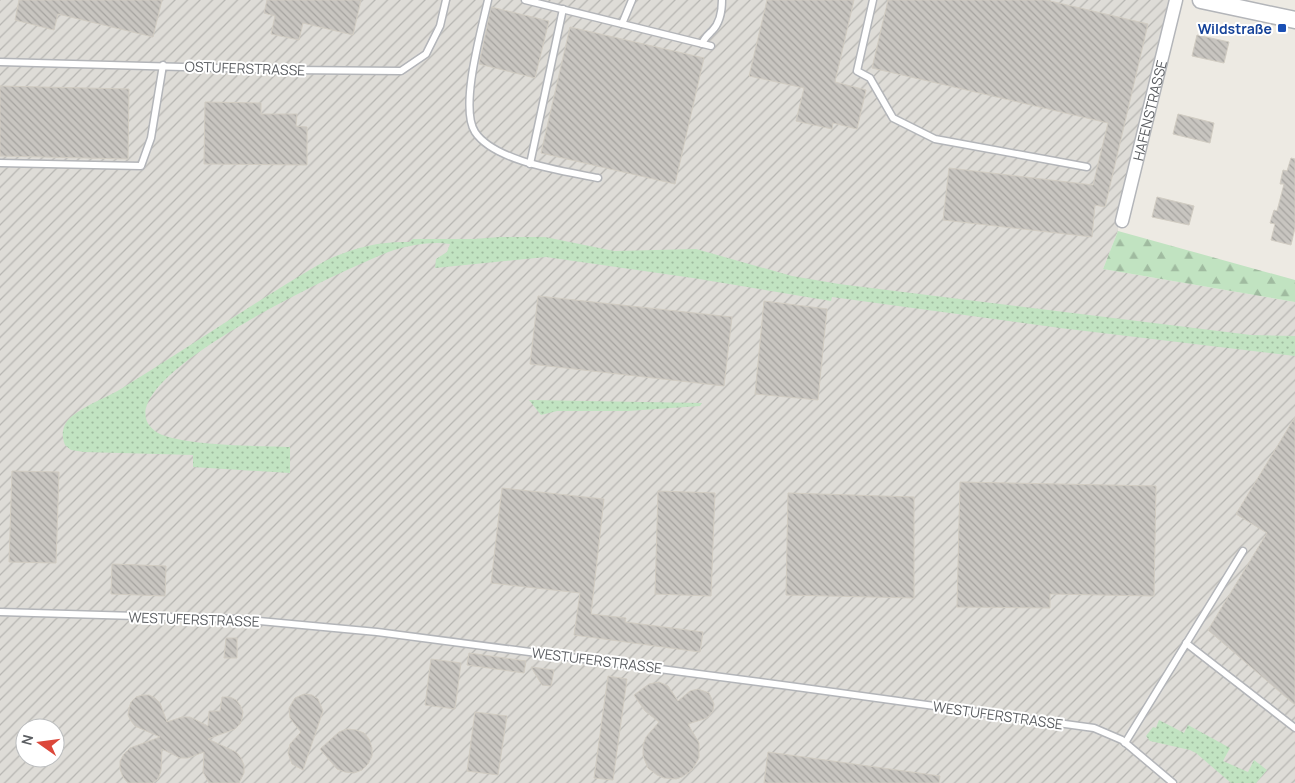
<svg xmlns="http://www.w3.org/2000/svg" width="1295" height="783" font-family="Manrope,sans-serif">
<defs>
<pattern id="industrial-furrows" width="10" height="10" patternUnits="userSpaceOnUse" patternTransform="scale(1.25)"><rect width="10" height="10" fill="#dedcd7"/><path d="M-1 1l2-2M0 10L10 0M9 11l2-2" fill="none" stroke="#b7b6b2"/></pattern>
<pattern id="green-dots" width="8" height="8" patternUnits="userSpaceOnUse" patternTransform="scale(1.25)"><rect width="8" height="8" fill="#c1e3c1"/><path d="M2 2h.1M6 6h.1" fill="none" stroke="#a0bba0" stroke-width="1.8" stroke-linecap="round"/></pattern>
<pattern id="forest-firs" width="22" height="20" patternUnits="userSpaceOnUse" patternTransform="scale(1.25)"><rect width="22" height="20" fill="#c1e3c1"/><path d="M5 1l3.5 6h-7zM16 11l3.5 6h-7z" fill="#a0bba0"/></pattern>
<pattern id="building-back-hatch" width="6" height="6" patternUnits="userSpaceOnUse" patternTransform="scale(1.25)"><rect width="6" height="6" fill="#c8c5c0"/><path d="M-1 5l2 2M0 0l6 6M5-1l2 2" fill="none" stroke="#a5a39f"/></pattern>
</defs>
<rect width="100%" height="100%" fill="#edeae3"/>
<!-- industrial -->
<path fill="url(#industrial-furrows)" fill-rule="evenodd" d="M0,0H1175L1118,221V231L1103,269L1295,302V783H0ZM25,728H55V758H25Z"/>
<!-- green -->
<g fill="url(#green-dots)">
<path d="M499,237H545L614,251L696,249L792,276L839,284L1251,335L1295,336V356L1060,328L832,297L831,301L693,278L546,257L435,268L436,259L447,252L450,244C433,241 410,245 394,250C359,262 92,383 155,431C174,446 262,446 290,447V473L193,467V455L84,452L71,450L65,445C61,435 62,425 71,417C86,404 107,398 124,387C191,346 256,301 325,261C352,248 379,241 409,242L413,239H474Z"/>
<polygon points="529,400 702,403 700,406 628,411 557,411 541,415"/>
<polygon points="1159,720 1184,733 1188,725 1230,748 1223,761 1248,772 1254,760 1267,770 1256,783 1231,783 1196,753 1190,750 1150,741 1146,736 1153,727 1156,728"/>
</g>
<!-- forest -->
<polygon fill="url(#forest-firs)" points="1118,231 1295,280 1295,302 1103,269"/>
<!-- building -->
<g fill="url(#building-back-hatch)" stroke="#d1ccc2">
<polygon points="19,0 162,0 153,37 58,14 54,30 15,20"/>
<polygon points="267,0 361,0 353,35 303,23 299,40 271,34 275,16 264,13"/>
<polygon points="767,0 854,0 835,82 866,90 857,129 833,123 832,129 796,121 804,88 749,76"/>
<polygon points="888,0 1046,0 1148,24 1105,207 1095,205 1092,237 943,220 949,168 1093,185 1108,123 872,68"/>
<polygon points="491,7 549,21 535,78 479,64"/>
<polygon points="570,27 704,58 675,184 541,153"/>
<polygon points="1197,35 1229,42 1224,63 1192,56"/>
<polygon points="0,86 129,89 128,159 0,156"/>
<polygon points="205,102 261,103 261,114 297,114 296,126 307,127 307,165 204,164"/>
<polygon points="1178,114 1214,123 1210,143 1173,134"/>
<polygon points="1291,158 1295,159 1295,228 1291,245 1271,240 1275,224 1270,223 1274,210 1277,211 1284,184 1280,184 1283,170 1287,171"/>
<polygon points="1157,197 1194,206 1189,225 1152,217"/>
<polygon points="538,296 732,317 724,386 530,364"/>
<polygon points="764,301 827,309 818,400 755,394"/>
<polygon points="1295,417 1295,705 1208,630 1267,533 1236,514"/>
<polygon points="12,471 59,472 56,563 9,562"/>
<polygon points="960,482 1156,486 1154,596 1050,594 1050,608 957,607"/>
<polygon points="502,488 604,499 591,614 626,618 625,622 703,632 700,652 574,635 580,593 491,583"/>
<polygon points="658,491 715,493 711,596 655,594"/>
<polygon points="788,493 914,497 914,598 786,595"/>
<polygon points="112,564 166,566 165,596 111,594"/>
<polygon points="226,638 237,638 237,658 224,658"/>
<polygon points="469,653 526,661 524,673 467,665"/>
<polygon points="431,659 461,663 455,709 425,705"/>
<polygon points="531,667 554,670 551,686 542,685"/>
<polygon points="608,676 627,679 613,780 594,778"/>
<polygon points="659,682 668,686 678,701 690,691 698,689 709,693 714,704 713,711 707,718 688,724 699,743 699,758 692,770 682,777 676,779 664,778 657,775 648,768 643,756 643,745 646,737 659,722 645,711 634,695 649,684"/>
<polygon points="304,694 312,695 318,699 323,711 303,770 292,764 288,753 290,744 301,732 290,718 289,708 295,698"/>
<polygon points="142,695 149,695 155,698 160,703 167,722 182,717 190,717 208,726 209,711 220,711 222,697 230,697 236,700 240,705 243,712 242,718 240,724 235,729 208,739 236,752 241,758 244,765 244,773 239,783 209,783 203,772 204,752 188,758 180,758 162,749 161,771 158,779 153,783 128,783 123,777 120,769 120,761 124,754 130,748 160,737 135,726 131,721 128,715 129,708 131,702 136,697"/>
<polygon points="475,712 507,716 498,775 467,771"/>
<polygon points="347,729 356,730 364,733 369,739 372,748 372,756 368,764 362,770 354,773 345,772 337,769 320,749 339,732"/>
<polygon points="768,752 940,776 939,783 764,783"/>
</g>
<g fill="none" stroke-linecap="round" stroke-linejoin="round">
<defs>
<g id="service">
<path d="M488,0C482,28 459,107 475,132C495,162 564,171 598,178"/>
<polyline points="525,0 711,46"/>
<polyline points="873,0 857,71 870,78 893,118 935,139 1087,167"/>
<polyline points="622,24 632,0"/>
<path d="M702,44C704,38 708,35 712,31C720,23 722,11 722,0"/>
<polyline points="0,62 290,70 401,71 426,54 440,26 446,0"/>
<polyline points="0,163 141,166 151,138 163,65"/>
<polyline points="530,164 563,9"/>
<polyline points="0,612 238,619 377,632 782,685 1094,728 1122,740 1173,783"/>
<polyline points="1186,643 1295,728"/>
<polyline points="1125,743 1243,551"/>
</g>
<g id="minor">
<path id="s1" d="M1122,221L1176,0"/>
</g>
<polyline id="tertiary" points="1201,0 1295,20"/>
</defs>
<!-- service casing -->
<use href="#service" stroke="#b3b5b9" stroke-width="9"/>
<!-- minor casing -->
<use href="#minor" stroke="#b3b5b9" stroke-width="15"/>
<!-- tertiary casing -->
<use href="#tertiary" stroke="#b3b5b9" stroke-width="19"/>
<!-- service -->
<use href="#service" stroke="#fff" stroke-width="6"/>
<!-- minor -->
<use href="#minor" stroke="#fff" stroke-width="12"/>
<!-- tertiary -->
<use href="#tertiary" stroke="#fff" stroke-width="16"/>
</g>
<!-- markers -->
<rect fill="#1a4fb4" stroke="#fff" stroke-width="2" x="1277" y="23" width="10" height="10" rx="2.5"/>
<g text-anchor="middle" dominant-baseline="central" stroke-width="4" stroke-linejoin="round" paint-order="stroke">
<!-- transit labels -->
<g font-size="14" font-weight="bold" fill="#164399" stroke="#fff" text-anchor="end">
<text x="1272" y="28">Wildstraße</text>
</g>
<!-- street labels -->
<g font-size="14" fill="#5b5e62" stroke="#fff">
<text transform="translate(245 68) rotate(2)">OSTUFERSTRASSE</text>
<text stroke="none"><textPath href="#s1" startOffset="114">HAFENSTRASSE</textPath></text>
<text transform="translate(194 619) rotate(2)">WESTUFERSTRASSE</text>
<text transform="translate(597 660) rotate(7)">WESTUFERSTRASSE</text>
<text transform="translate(998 715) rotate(8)">WESTUFERSTRASSE</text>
</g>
</g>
<!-- north arrow -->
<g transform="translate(40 743) rotate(284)"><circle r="24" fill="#ffffff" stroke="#bdbfc0"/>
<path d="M0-4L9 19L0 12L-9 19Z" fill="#dc473a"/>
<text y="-8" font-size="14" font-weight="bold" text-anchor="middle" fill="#5b5e62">N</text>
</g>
</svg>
